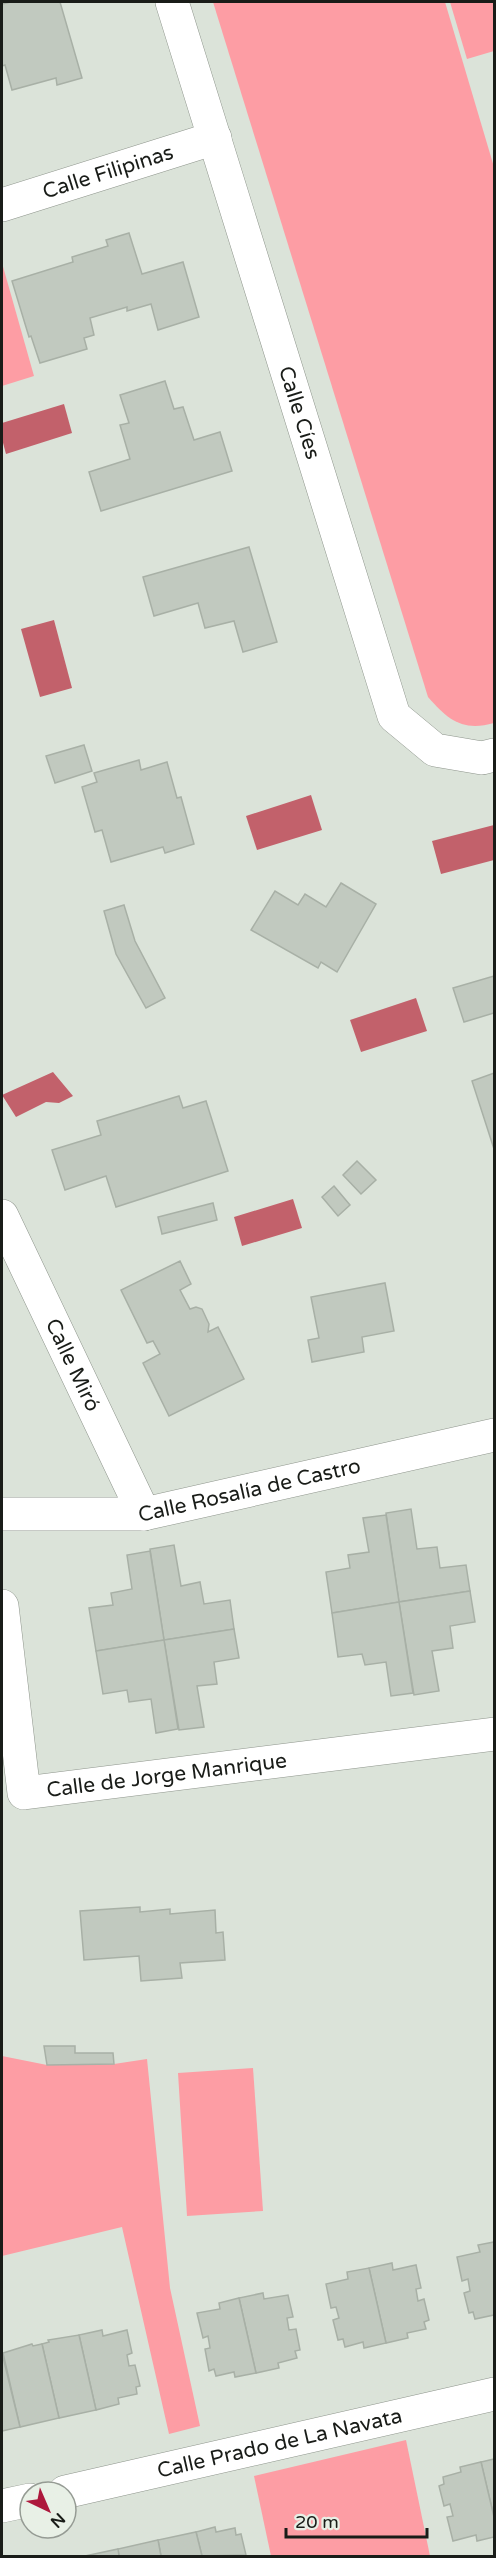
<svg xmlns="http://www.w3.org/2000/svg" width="496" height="2558" font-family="'Varela Round',sans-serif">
<rect width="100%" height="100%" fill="#dbe3d9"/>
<!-- green -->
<g fill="#fd9da4">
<path d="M213,2H445L494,167V723C463,732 448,720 428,697Z"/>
<polygon points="450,2 494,2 494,51 467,59"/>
<polygon points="2,263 34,376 2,386"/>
<polygon points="2,2056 47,2065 114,2064 147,2059 170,2288 200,2426 169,2434 122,2227 2,2256"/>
<polygon points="253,2068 263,2211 187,2216 178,2073"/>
<polygon points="406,2440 430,2556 271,2556 254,2476"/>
</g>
<!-- water -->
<g fill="#c2616b">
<polygon points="64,404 72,433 6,454 2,439 2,423"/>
<polygon points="54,620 72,688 40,697 21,629"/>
<polygon points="311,795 322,830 257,850 246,816"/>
<polygon points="494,825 494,860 441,874 432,841"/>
<polygon points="416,998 427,1031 361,1052 350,1020"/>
<polygon points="53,1072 73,1096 59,1103 46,1102 16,1117 2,1095"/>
<polygon points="293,1199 302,1228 242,1246 234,1217"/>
</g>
<!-- building -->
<g fill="#c1c9bf" stroke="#a8b0a6" stroke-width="1.5">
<polygon points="11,2 60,2 82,78 57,85 56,78 12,90 5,65 2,66 2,4"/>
<polygon points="129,233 142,274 183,262 199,317 158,330 151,304 127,311 127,307 90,318 94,335 84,338 87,349 40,363 31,336 29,337 12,281 73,262 72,257 108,246 106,240"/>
<polygon points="165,381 174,409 183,407 194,440 220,432 232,471 101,511 89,472 130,459 120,425 129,423 120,395"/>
<polygon points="249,547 277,642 243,652 234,621 205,628 198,603 154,616 143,577"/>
<polygon points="84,745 92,771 55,783 46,756"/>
<polygon points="139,760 141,770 167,762 177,798 181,797 194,844 165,853 163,847 111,862 102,830 95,832 82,787 97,782 94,773"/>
<polygon points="341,883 376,904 337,972 321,962 318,968 251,930 275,891 298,905 305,894 326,907"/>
<polygon points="124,905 135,941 165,998 146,1008 116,954 104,911"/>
<polygon points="494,976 494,1013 464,1022 453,988"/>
<polygon points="494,1073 494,1149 472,1081"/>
<polygon points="179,1096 183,1108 206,1101 228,1171 116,1207 106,1176 65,1190 52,1150 101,1135 97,1121"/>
<polygon points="357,1161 376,1180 361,1194 343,1175"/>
<polygon points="334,1186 350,1205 338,1216 322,1197"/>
<polygon points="213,1203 217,1220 162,1234 158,1217"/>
<polygon points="180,1261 191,1284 180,1290 190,1309 196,1307 202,1309 209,1324 208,1332 218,1327 244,1379 169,1416 143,1363 160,1354 153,1341 147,1343 121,1290"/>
<polygon points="385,1283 394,1331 362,1337 364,1352 312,1362 308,1340 319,1338 311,1297"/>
<polygon points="411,1509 417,1549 437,1547 440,1568 466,1565 470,1591 399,1602 386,1513"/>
<polygon points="386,1515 399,1602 332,1613 326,1572 350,1568 348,1555 369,1552 363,1518"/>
<polygon points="174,1545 181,1586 200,1582 204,1604 230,1600 234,1629 164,1640 150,1549"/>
<polygon points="150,1551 164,1640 96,1651 89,1608 113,1605 111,1593 132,1589 127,1555"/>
<polygon points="470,1591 475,1622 450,1626 453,1648 432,1651 439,1691 414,1695 399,1602"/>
<polygon points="399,1602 413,1693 391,1696 386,1662 365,1665 362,1654 338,1657 332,1613"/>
<polygon points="234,1629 239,1658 214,1662 217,1684 197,1686 204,1727 179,1730 164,1640"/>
<polygon points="164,1640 178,1729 156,1733 151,1699 129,1702 127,1690 103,1694 96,1651"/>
<polygon points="140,1907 140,1912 170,1909 170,1914 215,1910 216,1933 223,1932 225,1960 180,1963 182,1978 141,1981 139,1956 84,1960 80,1911"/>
<polygon points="44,2046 75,2046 75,2053 113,2053 114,2064 47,2065"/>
<polygon points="494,2242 494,2318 494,2315 475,2319 473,2312 469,2313 464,2293 470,2291 468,2279 462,2281 457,2257 480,2252 478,2245"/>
<polygon points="392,2263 393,2270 416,2265 421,2288 416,2289 418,2301 424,2299 429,2320 424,2322 426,2329 407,2333 408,2338 386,2343 369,2268"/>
<polygon points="369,2268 386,2343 364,2348 363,2342 345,2347 343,2339 338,2340 333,2320 339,2318 336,2307 331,2308 326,2284 348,2279 347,2272"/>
<polygon points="263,2293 264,2299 288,2295 293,2317 287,2318 289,2330 296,2329 300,2350 295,2351 297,2358 278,2363 279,2368 256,2373 239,2298"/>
<polygon points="239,2298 256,2373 235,2377 234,2372 216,2376 214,2369 209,2371 205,2349 210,2348 208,2336 203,2338 197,2313 220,2309 219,2303"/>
<polygon points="102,2330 103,2336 127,2330 132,2353 127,2355 129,2366 135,2365 140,2386 136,2387 137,2394 118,2398 119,2404 96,2410 79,2335"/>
<polygon points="79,2335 96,2410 59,2418 42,2344 49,2342 48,2340"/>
<polygon points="32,2344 33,2346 42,2344 59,2418 20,2427 3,2353"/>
<polygon points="2,2353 20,2427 2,2431"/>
<polygon points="494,2459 494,2517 481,2462"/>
<polygon points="481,2462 494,2517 494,2537 477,2541 476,2535 453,2541 447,2517 453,2516 450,2504 444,2506 439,2486 444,2484 443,2477 461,2472 460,2467"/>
<polygon points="215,2527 216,2532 235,2528 236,2535 241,2534 246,2555 202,2556 196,2532"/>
<polygon points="196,2532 202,2556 161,2556 158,2540"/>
<polygon points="158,2540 161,2556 119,2556 118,2549"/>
<polygon points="118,2549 119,2556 85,2556"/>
</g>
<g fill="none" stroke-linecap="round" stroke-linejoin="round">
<defs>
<g id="minor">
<path id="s1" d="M172,2L394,716L435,750L482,758L494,755"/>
<path id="s2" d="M2,205L215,138"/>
<path id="s3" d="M2,1216L144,1514"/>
<path id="s4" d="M2,1514H144L494,1435"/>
<path id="s5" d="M2,1606L24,1793L494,1734"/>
<path id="s6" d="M65,2492L494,2394"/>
<polyline points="2,2506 30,2500"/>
</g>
</defs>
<!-- minor casing -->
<use href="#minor" stroke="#8e958c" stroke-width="34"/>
<!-- minor -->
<use href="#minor" stroke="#fff" stroke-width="33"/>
</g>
<g text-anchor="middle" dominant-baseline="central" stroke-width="4.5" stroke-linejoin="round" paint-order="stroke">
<!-- street labels -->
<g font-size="21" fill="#191c18" stroke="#e8f0e6">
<text stroke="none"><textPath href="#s2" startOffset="111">Calle Filipinas</textPath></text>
<text stroke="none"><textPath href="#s1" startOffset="430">Calle Cíes</textPath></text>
<text stroke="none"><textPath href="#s3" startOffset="165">Calle Miró</textPath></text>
<text stroke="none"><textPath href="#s4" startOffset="250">Calle Rosalía de Castro</textPath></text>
<text stroke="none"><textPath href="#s5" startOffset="332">Calle de Jorge Manrique</textPath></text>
<text stroke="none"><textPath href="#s6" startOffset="220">Calle Prado de La Navata</textPath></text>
</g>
</g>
<!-- border -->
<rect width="496" height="2558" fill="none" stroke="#191c18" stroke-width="6"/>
<!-- north arrow -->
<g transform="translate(48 2510) rotate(136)"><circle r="28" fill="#e8f0e6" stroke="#959b94" stroke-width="1.5"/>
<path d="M0-4.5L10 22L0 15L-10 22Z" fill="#ad183c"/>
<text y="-9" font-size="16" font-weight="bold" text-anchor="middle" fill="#191c18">N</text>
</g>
<!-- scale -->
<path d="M286 2528v9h141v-9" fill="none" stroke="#191c18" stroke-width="3"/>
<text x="295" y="2528" font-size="18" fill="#191c18" stroke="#e8f0e6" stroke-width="4.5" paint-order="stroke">20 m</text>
</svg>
